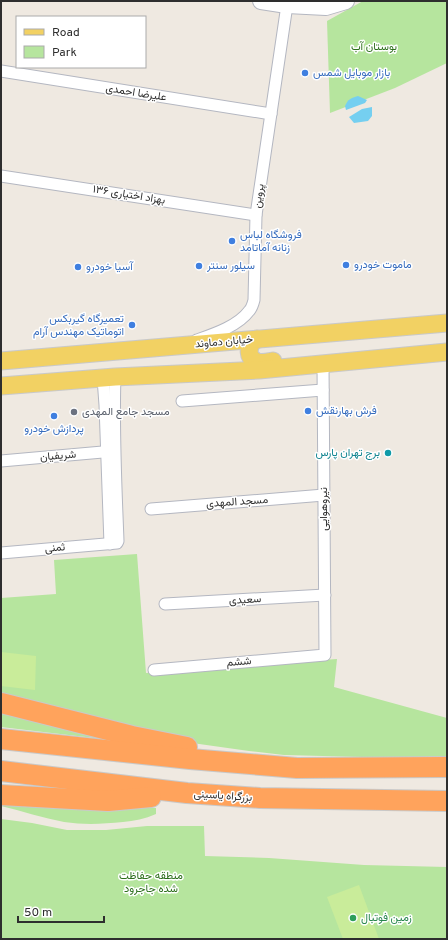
<svg xmlns="http://www.w3.org/2000/svg" width="448" height="940" font-family="Overpass,Vazirmatn,sans-serif">
<rect width="100%" height="100%" fill="#efe9e1"/>
<!-- green -->
<g fill="#b6e59e">
<polygon points="363,1 447,1 447,63 395,88 330,113 327,21"/>
<polygon points="137,554 146,673 337,659 334,687 447,718 447,756 400,758 284,755 249,751 185,742 1,700 1,598 56,594 54,560"/>
<polygon points="1,708 145,744 1,727"/>
<path d="M1,799L156,808V814C145,819 134,821 123,822C103,824 84,825 64,822C43,818 22,811 1,806Z"/>
<polygon points="1,819 32,823 67,830 106,830 147,826 204,826 205,856 269,858 364,865 447,867 447,939 1,939"/>
</g>
<!-- pitch -->
<g fill="#c9ec9a">
<polygon points="1,652 36,656 35,690 1,686"/>
<polygon points="359,885 379,939 343,939 327,897"/>
</g>
<!-- water -->
<g fill="#75cff0">
<path d="M358,96L367,100L365,103L346,110L345,106C348,99 351,98 358,96Z"/>
<polygon points="372,107 372,116 368,121 354,123 349,117 362,109"/>
</g>
<g fill="none" stroke-linecap="round" stroke-linejoin="round">
<defs>
<g id="street">
<polyline points="1,71 271,114"/>
<polyline points="1,176 256,215"/>
<path d="M197,340C214,334 238,326 249,311C252,308 253,304 254,300L256,215L287,5"/>
<polyline points="103,378 105,405 110,544"/>
<polyline points="182,401 323,390"/>
<polyline points="1,461 114,451"/>
<polyline points="151,509 324,495"/>
<path d="M1,553L117,543L118,541C116,487 113,432 115,377"/>
<polyline points="165,604 325,595"/>
<polyline points="154,670 325,655 323,364"/>
</g>
<polyline id="secondary" points="261,1 287,5 326,7 346,1"/>
<g id="primary">
<path d="M257,339C256,340 252,342 252,343C248,348 248,357 254,360C258,364 267,362 273,361"/>
<polyline points="1,361 447,323"/>
<polyline points="1,386 115,377 259,370 447,352"/>
</g>
<g id="highway">
<polyline points="1,703 132,736 187,747"/>
<polyline points="1,739 190,759 297,768 447,767"/>
<polyline points="1,771 187,793 260,798 447,801"/>
<polyline points="1,795 108,801 151,797"/>
</g>
</defs>
<!-- street casing -->
<use href="#street" stroke="#b4b7c1" stroke-width="13"/>
<!-- secondary casing -->
<use href="#secondary" stroke="#b4b7c1" stroke-width="18"/>
<!-- primary casing -->
<use href="#primary" stroke="#c9c9c9" stroke-width="19"/>
<!-- highway casing -->
<use href="#highway" stroke="#c9c9c9" stroke-width="22"/>
<!-- street -->
<use href="#street" stroke="#fff" stroke-width="11"/>
<!-- secondary -->
<use href="#secondary" stroke="#fff" stroke-width="16"/>
<!-- primary -->
<use href="#primary" stroke="#f2d163" stroke-width="17"/>
<!-- highway -->
<use href="#highway" stroke="#ffa35c" stroke-width="20"/>
</g>
<!-- markers -->
<g fill="#3f7fe0" stroke="#fff" stroke-width="1.5">
<circle cx="305" cy="73" r="4"/>
<circle cx="232" cy="241" r="4"/>
<circle cx="346" cy="265" r="4"/>
<circle cx="199" cy="266" r="4"/>
<circle cx="78" cy="267" r="4"/>
<circle cx="132" cy="325" r="4"/>
<circle cx="308" cy="411" r="4"/>
<circle cx="54" cy="416" r="4"/>
</g>
<circle fill="#6b7280" stroke="#fff" stroke-width="1.5" cx="74" cy="412" r="4"/>
<circle fill="#0f9aa8" stroke="#fff" stroke-width="1.5" cx="388" cy="453" r="4"/>
<circle fill="#2e9e5b" stroke="#fff" stroke-width="1.5" cx="353" cy="918" r="4"/>
<g text-anchor="middle" dominant-baseline="central" stroke-width="3" stroke-linejoin="round" paint-order="stroke">
<!-- park labels -->
<g font-size="11" fill="#2c6e1b" stroke="#fff">
<text x="374" y="47">بوستان آب</text>
<text x="151" y="876">منطقه حفاظت<tspan x="151" dy="13">شده جاجرود</tspan></text>
</g>
<!-- shop labels -->
<g font-size="11" fill="#366cbe" stroke="#fff" text-anchor="start">
<text x="313" y="73">بازار موبایل شمس</text>
<text x="240" y="235">فروشگاه لباس<tspan x="240" dy="13">زنانه آماتامد</tspan></text>
<text x="354" y="265">ماموت خودرو</text>
<text x="207" y="266">سیلور سنتر</text>
<text x="86" y="267">آسیا خودرو</text>
<text x="124" y="319" text-anchor="end">تعمیرگاه گیربکس<tspan x="124" dy="13">اتوماتیک مهندس آرام</tspan></text>
<text x="316" y="411">فرش بهارنقش</text>
<text x="54" y="429" text-anchor="middle">پردازش خودرو</text>
</g>
<!-- street labels -->
<g font-size="11" fill="#2e2e2e" stroke="#fff">
<text transform="translate(136 93) rotate(9)">علیرضا احمدی</text>
<text transform="translate(129 195) rotate(9)">بهزاد اختیاری ۱۳۶</text>
<text transform="translate(259 196) rotate(-82)">پروین</text>
<text transform="translate(224 342) rotate(-5)">خیابان دماوند</text>
<text transform="translate(58 456) rotate(-5)">شریفیان</text>
<text transform="translate(237 502) rotate(-4)">مسجد المهدی</text>
<text transform="translate(324 509) rotate(-90)">نیروهوایی</text>
<text transform="translate(55 548) rotate(-5)">ثمنی</text>
<text transform="translate(245 600) rotate(-3)">سعیدی</text>
<text transform="translate(239 662) rotate(-5)">ششم</text>
<text transform="translate(223 796) rotate(4)">بزرگراه یاسینی</text>
</g>
<!-- worship labels -->
<g font-size="11" fill="#5b616d" stroke="#fff" text-anchor="start">
<text x="82" y="412">مسجد جامع المهدی</text>
</g>
<!-- culture labels -->
<g font-size="11" fill="#0d838f" stroke="#fff" text-anchor="end">
<text x="380" y="453">برج تهران پارس</text>
</g>
<!-- leisure labels -->
<g font-size="11" fill="#27864d" stroke="#fff" text-anchor="start">
<text x="361" y="918">زمین فوتبال</text>
</g>
</g>
<!-- border -->
<rect width="448" height="940" fill="none" stroke="#2e2e2e" stroke-width="4"/>
<!-- legend -->
<rect x="16" y="16" width="130" height="52" fill="#ffffff" stroke="#ababab"/>
<rect x="24" y="29" width="20" height="6" fill="#f2d163" stroke="#ababab"/>
<text x="52" y="36" font-size="12" fill="#2e2e2e">Road</text>
<rect x="24" y="46" width="20" height="12" fill="#b6e59e" stroke="#ababab"/>
<text x="52" y="56" font-size="12" fill="#2e2e2e">Park</text>
<!-- scale -->
<path d="M18 916v6h86v-6" fill="none" stroke="#2e2e2e" stroke-width="2"/>
<text x="24" y="916" font-size="12" fill="#2e2e2e" stroke="#ffffff" stroke-width="3" paint-order="stroke">50 m</text>
</svg>
